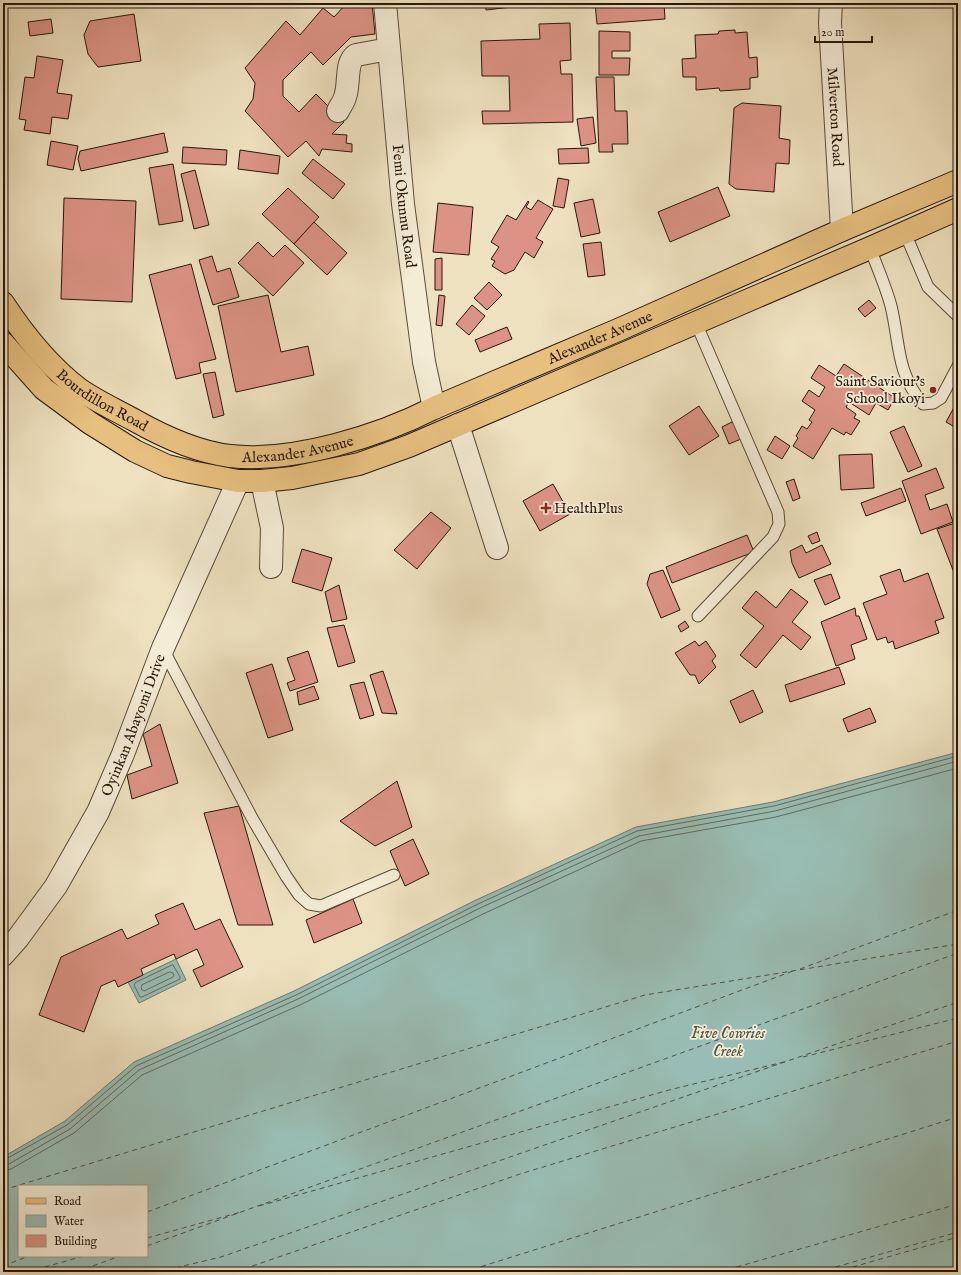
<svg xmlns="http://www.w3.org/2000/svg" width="961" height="1275" font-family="'IM FELL English',serif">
<rect width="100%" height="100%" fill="#eee1bf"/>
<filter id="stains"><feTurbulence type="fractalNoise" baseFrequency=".005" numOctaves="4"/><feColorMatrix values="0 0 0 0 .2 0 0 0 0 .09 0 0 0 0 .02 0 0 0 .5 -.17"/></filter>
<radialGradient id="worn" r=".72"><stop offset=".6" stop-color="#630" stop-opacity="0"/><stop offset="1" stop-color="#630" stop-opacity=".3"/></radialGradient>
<!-- water -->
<g fill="#99bdb4" stroke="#6b7b71" fill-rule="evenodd">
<path d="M958,752V1272H3V1157L65,1121L134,1062L294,991L476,900L636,827L773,802ZM19,1186H147V1256H19Z"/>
<polygon points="176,959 186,980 139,1003 128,982"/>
</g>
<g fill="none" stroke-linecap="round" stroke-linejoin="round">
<!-- shore -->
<g stroke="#606a60" stroke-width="1">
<polygon points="173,965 180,977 180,979 142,997 140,997 134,985 135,983"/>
<polygon points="170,972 173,973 174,975 173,977 144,991 142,990 141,987 142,985"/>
<polyline points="3,1160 6,1159 67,1125 136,1066 296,995 478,904 637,831 774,806 958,756"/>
<polyline points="3,1165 9,1164 70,1129 139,1070 298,999 480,908 639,836 775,811 958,761"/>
<polyline points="3,1171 11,1169 74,1133 142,1075 300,1005 483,914 641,841 776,817 958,768"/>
</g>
<!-- ferry -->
<g stroke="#4f5147" stroke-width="1" stroke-dasharray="5 4" stroke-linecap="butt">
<polyline points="800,969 958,910"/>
<polyline points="803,1057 958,1018"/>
<polyline points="3,1190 645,995 958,944"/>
<polyline points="259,1206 669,1090 788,1061"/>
<polyline points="147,1212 793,971"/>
<polyline points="147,1238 241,1212"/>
<polyline points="147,1246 958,953"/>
<polyline points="3,1266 29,1256"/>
<polyline points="27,1272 84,1256"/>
<polyline points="76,1272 120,1256"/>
<polyline points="158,1272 221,1257 958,1002"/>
<polyline points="235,1272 520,1174 958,1041"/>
<polyline points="464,1272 958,1117"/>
<polyline points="719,1272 958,1204"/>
<polyline points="818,1272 958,1232"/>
<polyline points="835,1272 958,1237"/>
<polyline points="938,1272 958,1266"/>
</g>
</g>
<!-- building -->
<g fill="#dc9385" stroke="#27170c">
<polygon points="347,3 372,3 375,34 351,37 323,65 311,52 283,80 283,96 299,112 316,94 344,122 332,134 347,135 346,143 352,144 352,152 322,149 319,156 306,141 288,157 245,111 253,99 255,83 245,68 286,21 300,35 323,8 334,17"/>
<polygon points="485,3 537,3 537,4 486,10"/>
<polygon points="595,3 664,3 665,19 597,24"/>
<polygon points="134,14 141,61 98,67 88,54 84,35 90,21"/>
<polygon points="51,19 53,33 30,36 28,22"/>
<polygon points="570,23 571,60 560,61 561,74 572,74 573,122 483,124 482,111 510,111 509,76 482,76 481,41 540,39 539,24"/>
<polygon points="735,30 735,33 747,32 749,58 757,57 758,77 750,78 750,89 720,91 719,88 696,90 696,77 683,77 682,59 696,58 695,35 718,34 719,31"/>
<polygon points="599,31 630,32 630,51 612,51 612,58 630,58 629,75 599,75"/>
<polygon points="37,56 63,60 57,93 72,95 68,119 52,117 50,134 24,130 26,120 19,119 25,77 34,78"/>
<polygon points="596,77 614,77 615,111 627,111 628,144 612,144 613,152 599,152"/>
<polygon points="742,103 781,106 779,138 790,140 789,164 776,163 774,192 736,189 729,184 734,108"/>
<polygon points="593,117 596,143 581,146 577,119"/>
<polygon points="164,133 168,152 81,171 78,159 80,151"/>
<polygon points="51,141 78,146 73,170 47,165"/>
<polygon points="183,147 227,150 226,165 182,163"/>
<polygon points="588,148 589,163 559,164 558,149"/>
<polygon points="240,150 280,156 278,174 238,169"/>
<polygon points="313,159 345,184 333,199 302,173"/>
<polygon points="173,164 183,221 159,225 149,168"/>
<polygon points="195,170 209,225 194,229 181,174"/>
<polygon points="558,178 569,180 564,208 553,206"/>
<polygon points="718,187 730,216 670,242 658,212"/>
<polygon points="288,188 319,217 294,244 262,214"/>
<polygon points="64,198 136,201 132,302 61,299"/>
<polygon points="593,199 600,233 581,237 574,203"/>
<polygon points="538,200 553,209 536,238 543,242 534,258 525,252 514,270 505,274 492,266 495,261 491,259 499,247 491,242 507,215 516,220 528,201 529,202 526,207 531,210"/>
<polygon points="438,203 473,207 469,255 433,252"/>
<polygon points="314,222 347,253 327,275 294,244"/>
<polygon points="258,242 273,257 285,245 304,263 273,296 238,263"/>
<polygon points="601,242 605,275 588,277 583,244"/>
<polygon points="212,256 217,272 230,268 239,297 213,305 199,260"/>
<polygon points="442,258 442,290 435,290 435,259"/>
<polygon points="191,264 216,359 199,363 201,373 176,379 149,275"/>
<polygon points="489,282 502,295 487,310 474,298"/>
<polygon points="268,295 281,352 308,346 314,375 236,392 218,306"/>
<polygon points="439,295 445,296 442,326 436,325"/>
<polygon points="869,300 876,308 865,317 858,309"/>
<polygon points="472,305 485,316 469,335 456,324"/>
<polygon points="507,327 512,339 480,352 475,340"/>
<polygon points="844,364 895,398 888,410 876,403 869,415 849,402 846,407 856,414 854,418 860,421 851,435 846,432 844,435 832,428 813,459 793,446 798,438 796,436 802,426 807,429 812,422 809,420 815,410 802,401 809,390 819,397 825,387 811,378 819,365 836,376"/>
<polygon points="215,372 224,415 213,418 203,374"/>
<polygon points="958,400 958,429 946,422"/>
<polygon points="699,406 719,436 689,455 669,426"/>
<polygon points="734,421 741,439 729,444 722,427"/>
<polygon points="904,426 922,466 908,472 890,432"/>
<polygon points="775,436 790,446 782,459 767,450"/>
<polygon points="872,454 874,488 841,490 839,455"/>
<polygon points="936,468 944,488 925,495 930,510 947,504 953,522 921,534 902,481"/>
<polygon points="794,479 800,498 793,501 786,482"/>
<polygon points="553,484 570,514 540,531 523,501"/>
<polygon points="901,488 906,501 866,516 861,503"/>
<polygon points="431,512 451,528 417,569 394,550"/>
<polygon points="958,522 958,583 937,529"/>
<polygon points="817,532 820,541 812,544 808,536"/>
<polygon points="747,535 754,552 672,583 666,567"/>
<polygon points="802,545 806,553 822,545 831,564 799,578 792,563 790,551"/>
<polygon points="302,549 332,558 322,591 292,582"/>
<polygon points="900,569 904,582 928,573 944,618 935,621 939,633 895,649 893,641 888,643 886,637 877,640 863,603 887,594 880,576"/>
<polygon points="663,570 680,610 661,618 647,584 650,574"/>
<polygon points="831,574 840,598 825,605 814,580"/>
<polygon points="339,585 347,619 332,622 325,592"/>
<polygon points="791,589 808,602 792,622 811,637 801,650 783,635 756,668 740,655 764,626 742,608 756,591 776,608"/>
<polygon points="855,608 856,616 859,616 867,639 851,645 855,659 836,666 821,622"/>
<polygon points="685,621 689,627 681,632 678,626"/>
<polygon points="344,625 355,662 338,667 327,628"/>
<polygon points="695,641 699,646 706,641 716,656 712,661 716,667 699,684 695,675 690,675 675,653"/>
<polygon points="308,651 318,682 290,691 287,683 295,680 287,658"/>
<polygon points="272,664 293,730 268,738 246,673"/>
<polygon points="839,667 845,684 790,702 785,685"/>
<polygon points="383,671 397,714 382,713 370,675"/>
<polygon points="364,682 374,715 360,719 350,685"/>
<polygon points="314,686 319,699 299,705 297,692"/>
<polygon points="753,690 763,712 740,723 730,701"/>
<polygon points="870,708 876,722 848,732 843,719"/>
<polygon points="160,724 178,783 132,799 127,775 152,766 143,734"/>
<polygon points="397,781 412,827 375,846 340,821"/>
<polygon points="239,806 273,925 238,925 204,813"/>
<polygon points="413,839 429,874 405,886 390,851"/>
<polygon points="353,899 362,923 314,943 306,920"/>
<polygon points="183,903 195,930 220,919 243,967 201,987 193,970 204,965 197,949 176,959 174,954 141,969 143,975 118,987 115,980 101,986 84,1032 39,1015 61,957 122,929 127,939 159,924 155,915"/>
</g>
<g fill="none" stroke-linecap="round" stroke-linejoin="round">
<defs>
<g id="service">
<polyline points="905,233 928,287 958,316"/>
<path d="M870,248C877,267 886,287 891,306C900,343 896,373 923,404L933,403L941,398L958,366"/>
<polyline points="696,323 778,512 779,524 773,537 698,616"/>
<polyline points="163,649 252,818 286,876 299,895 309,904 321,906 394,875"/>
</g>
<g id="minor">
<path id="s1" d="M385,3L403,204L424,362L434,408"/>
<path d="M338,111C340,106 344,102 345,97C350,84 345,62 356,55L389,49"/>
<polyline points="458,425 497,548"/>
<polyline points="262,481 272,528 271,567"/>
</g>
<g id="tertiary">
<path id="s2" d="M831,3L830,22L842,230"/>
<path id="s3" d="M3,955L18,938L56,886L98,812L123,754L163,648L238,481"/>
</g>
<g id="primary">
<path id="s4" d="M3,303C24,335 49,366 79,389C96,401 116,410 134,420C164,437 197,452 230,456C293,463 379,436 434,408L618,330L842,230L958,181"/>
<polyline points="3,343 44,389 90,423 135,451 167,466 191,472 238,481 262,481 292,478 359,464 409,446 870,248 958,209"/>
</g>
</defs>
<!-- service casing -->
<use href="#service" stroke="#594a39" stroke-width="13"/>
<!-- minor casing -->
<use href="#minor" stroke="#594a39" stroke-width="24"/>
<!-- tertiary casing -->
<use href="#tertiary" stroke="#594a39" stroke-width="24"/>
<!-- primary casing -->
<use href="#primary" stroke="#27170c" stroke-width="24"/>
<!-- service -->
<use href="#service" stroke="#f4ecd5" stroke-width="11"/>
<!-- minor -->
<use href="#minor" stroke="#f4ecd5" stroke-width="22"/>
<!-- tertiary -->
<use href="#tertiary" stroke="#f4ecd5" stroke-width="22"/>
<!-- primary -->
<use href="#primary" stroke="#e7c080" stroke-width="22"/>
</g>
<!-- markers -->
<g fill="#8f2418" stroke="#f4ecd5" stroke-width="1.5">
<circle cx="933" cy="390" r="4"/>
<path d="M544 502h4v4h4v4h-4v4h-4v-4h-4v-4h4z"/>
</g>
<g text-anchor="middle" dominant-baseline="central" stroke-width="3.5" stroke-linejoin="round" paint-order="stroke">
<!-- street labels -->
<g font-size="15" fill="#27170c" stroke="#f4ecd5">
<text stroke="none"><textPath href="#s2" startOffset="114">Milverton Road</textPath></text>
<text stroke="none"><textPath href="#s1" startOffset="204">Femi Okunnu Road</textPath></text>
<text stroke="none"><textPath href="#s4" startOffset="674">Alexander Avenue</textPath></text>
<text stroke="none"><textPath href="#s4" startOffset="141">Bourdillon Road</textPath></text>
<text stroke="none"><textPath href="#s4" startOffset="350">Alexander Avenue</textPath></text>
<text stroke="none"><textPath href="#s3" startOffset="266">Oyinkan Abayomi Drive</textPath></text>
</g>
<!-- poi labels -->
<g font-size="15" fill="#27170c" stroke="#f4ecd5" text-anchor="end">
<text x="925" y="381">Saint Saviour's<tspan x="925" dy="17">School Ikoyi</tspan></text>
<text x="554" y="508" text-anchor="start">HealthPlus</text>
</g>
<!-- water labels -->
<g font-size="16" font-style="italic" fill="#4f5147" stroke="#f4ecd5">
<text x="728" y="1034">Five Cowries<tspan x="728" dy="18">Creek</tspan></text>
</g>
</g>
<!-- margin -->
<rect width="961" height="1275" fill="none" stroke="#eee1bf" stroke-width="16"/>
<rect x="4" y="4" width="953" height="1267" fill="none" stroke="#27170c" stroke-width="2"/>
<rect x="8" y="8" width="945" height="1259" fill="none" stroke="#27170c"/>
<!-- legend -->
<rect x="18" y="1185" width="130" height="72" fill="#f4ecd5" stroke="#a29785"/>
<rect x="26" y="1198" width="20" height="6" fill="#e7c080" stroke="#a29785"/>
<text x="54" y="1205" font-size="12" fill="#27170c">Road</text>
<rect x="26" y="1215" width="20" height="12" fill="#99bdb4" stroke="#a29785"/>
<text x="54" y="1225" font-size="12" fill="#27170c">Water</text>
<rect x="26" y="1235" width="20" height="12" fill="#dc9385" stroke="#a29785"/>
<text x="54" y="1245" font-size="12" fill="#27170c">Building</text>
<!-- scale -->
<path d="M815 36v6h57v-6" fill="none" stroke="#27170c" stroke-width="2"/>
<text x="821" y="36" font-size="12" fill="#27170c" stroke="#f4ecd5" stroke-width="3" paint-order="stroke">20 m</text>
<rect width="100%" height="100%" filter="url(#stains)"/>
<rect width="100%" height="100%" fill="url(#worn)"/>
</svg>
